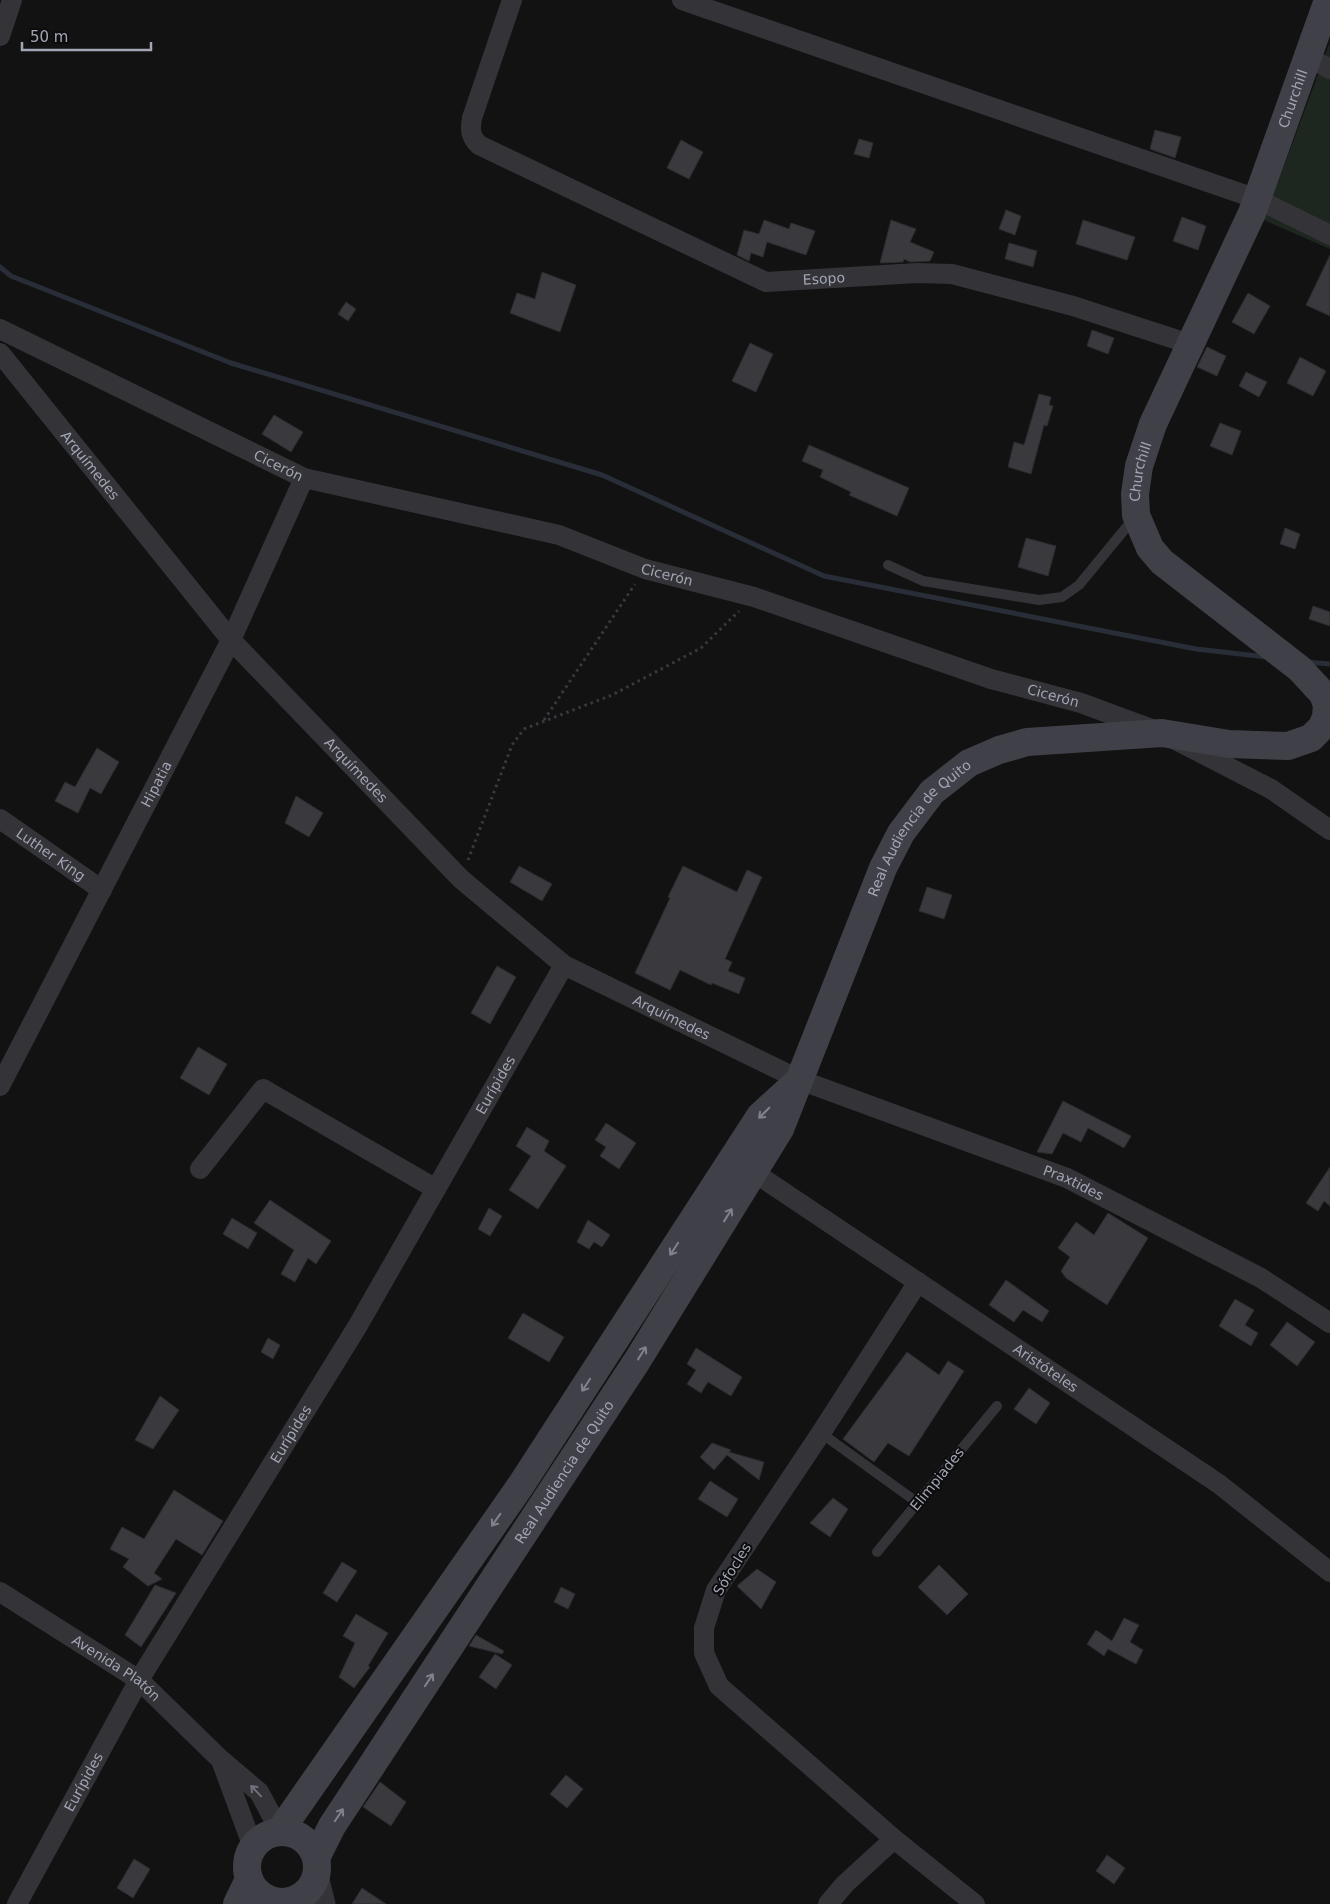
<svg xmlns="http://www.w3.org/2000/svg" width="1330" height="1904" font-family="'DejaVu Sans',sans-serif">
<rect width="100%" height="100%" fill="#121213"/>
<!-- green -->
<polygon fill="#1e2620" points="1330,42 1330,249 1264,220"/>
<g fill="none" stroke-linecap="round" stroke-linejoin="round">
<!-- stream -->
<g stroke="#282d37" stroke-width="5">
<polyline points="0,267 11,276 231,363 602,475 824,576 1196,649 1267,657"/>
<polyline points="1306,662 1330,664"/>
</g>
</g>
<!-- building -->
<g fill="#39393e" stroke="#2c2c2f">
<polygon points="1155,130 1181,137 1175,158 1150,149"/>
<polygon points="859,139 873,143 869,158 854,154"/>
<polygon points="681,140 703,152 689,179 667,168"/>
<polygon points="1006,210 1021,216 1015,235 999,229"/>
<polygon points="1182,217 1206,226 1198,250 1173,241"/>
<polygon points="764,220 789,229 791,223 815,231 806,255 767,242 763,257 751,253 749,261 737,255 744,230 759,234"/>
<polygon points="891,220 916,229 910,242 934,252 930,261 910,262 904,259 903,262 880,263"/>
<polygon points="1083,220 1135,237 1127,260 1076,244"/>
<polygon points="1009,243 1037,251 1033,267 1005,259"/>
<polygon points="1330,255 1330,316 1306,305"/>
<polygon points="542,272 576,285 560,332 510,313 517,293 535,299"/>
<polygon points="1248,293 1270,306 1254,334 1232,322"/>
<polygon points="346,302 356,309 348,321 338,314"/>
<polygon points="1092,330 1114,338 1108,354 1087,346"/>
<polygon points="750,343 773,354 756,392 732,381"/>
<polygon points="1207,347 1226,356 1217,376 1197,367"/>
<polygon points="1300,357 1326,371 1313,396 1287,383"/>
<polygon points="1246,372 1267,382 1259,397 1239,386"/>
<polygon points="1039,394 1051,397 1049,405 1053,406 1047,426 1044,425 1031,474 1008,467 1014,442 1024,445"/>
<polygon points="274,415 303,432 291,452 262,434"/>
<polygon points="1220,423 1241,431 1232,455 1210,446"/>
<polygon points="809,445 909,488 897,516 849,495 851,492 820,477 823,470 802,461"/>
<polygon points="1285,528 1300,534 1295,549 1280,544"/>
<polygon points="1026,538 1056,546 1048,576 1018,567"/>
<polygon points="1313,606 1330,612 1330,626 1309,619"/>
<polygon points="97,748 119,762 101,794 90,788 78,813 55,801 65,782 75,787"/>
<polygon points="296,796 323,813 309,837 285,823"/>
<polygon points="519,866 552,884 542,901 510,882"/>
<polygon points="683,866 737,892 747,870 762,877 725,959 732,962 728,971 745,978 739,994 712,983 711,985 680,970 670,990 635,973 670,898 668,897"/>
<polygon points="927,887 952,895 944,919 919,911"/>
<polygon points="497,966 516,977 490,1024 471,1013"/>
<polygon points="198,1047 227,1064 209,1095 180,1078"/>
<polygon points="1063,1101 1131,1136 1124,1148 1088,1128 1081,1142 1063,1133 1052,1154 1037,1152"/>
<polygon points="606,1123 636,1143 619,1169 600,1156 606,1147 595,1140"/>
<polygon points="527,1127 549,1141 544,1151 566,1166 538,1209 509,1190 531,1156 516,1146"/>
<polygon points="1330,1167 1330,1206 1324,1201 1318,1211 1306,1203"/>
<polygon points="270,1200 331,1241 316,1264 308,1258 295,1282 281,1274 294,1250 254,1223"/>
<polygon points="489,1208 502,1216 490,1236 478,1229"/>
<polygon points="1108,1213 1148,1238 1107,1305 1066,1278 1061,1271 1070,1257 1058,1248 1076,1222 1094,1235"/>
<polygon points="232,1218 257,1233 248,1249 223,1234"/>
<polygon points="588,1220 610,1235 602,1247 594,1242 589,1249 577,1242"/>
<polygon points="1006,1280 1049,1311 1042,1322 1023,1310 1014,1322 989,1305"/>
<polygon points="1235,1299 1254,1310 1245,1325 1258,1333 1251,1346 1219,1326"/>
<polygon points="523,1313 564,1337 549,1362 508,1338"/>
<polygon points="1287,1322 1315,1342 1297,1366 1270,1345"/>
<polygon points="268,1338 280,1345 273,1359 261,1352"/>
<polygon points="696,1348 742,1377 731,1396 708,1382 701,1393 687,1384 696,1370 687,1364"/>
<polygon points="907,1352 939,1375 948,1361 964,1371 909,1456 888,1443 874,1462 843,1439"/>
<polygon points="1029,1388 1050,1403 1036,1424 1014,1409"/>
<polygon points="160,1396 179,1410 153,1449 135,1440"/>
<polygon points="712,1443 731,1450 729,1452 764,1462 759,1480 727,1455 714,1470 700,1457"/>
<polygon points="710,1481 738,1499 727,1517 698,1499"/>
<polygon points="174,1490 223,1521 202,1555 176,1539 154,1573 162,1579 148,1586 123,1567 129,1559 110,1549 122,1527 144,1539"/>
<polygon points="833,1498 848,1509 830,1537 810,1523"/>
<polygon points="342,1562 357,1571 337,1602 323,1593"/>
<polygon points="939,1565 968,1594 947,1615 918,1587"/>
<polygon points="757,1569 776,1582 761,1609 737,1586"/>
<polygon points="155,1585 176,1593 141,1647 125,1635"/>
<polygon points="561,1587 575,1594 568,1609 554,1602"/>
<polygon points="356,1614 388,1633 368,1666 370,1667 354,1688 339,1677 355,1643 343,1636"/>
<polygon points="1124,1618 1139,1625 1130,1642 1143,1650 1136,1664 1108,1649 1104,1656 1087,1644 1096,1630 1112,1641"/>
<polygon points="476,1635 504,1651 502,1654 469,1646"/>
<polygon points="495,1654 512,1665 496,1689 479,1677"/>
<polygon points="566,1775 583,1789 567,1808 550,1794"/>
<polygon points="380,1782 406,1802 391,1826 363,1807"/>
<polygon points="1107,1855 1125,1868 1114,1884 1096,1871"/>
<polygon points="134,1859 150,1869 133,1898 117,1888"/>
<polygon points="362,1888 386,1904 352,1904"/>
</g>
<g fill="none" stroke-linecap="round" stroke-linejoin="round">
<!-- path -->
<g stroke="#39393f" stroke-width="3" stroke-dasharray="2.5 4" stroke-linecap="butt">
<polyline points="544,720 635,584"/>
<polyline points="468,860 512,745 524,729 612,695 701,648 739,611"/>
</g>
<!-- service -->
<g stroke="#333338" stroke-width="10">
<polyline points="888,565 923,581 1039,600 1062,597 1079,585 1134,518"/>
<polyline points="821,1433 918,1503"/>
<polyline points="877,1552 997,1406"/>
</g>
<!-- minor -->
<g stroke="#333338" stroke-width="20">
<path id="s1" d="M512,0L472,118C470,130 470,136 479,145L766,282L917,273L952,274L1073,306L1190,344"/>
<polyline points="682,0 1257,199 1330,235"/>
<polyline points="0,36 12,0"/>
<polyline points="1308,57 1330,69"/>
<path id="s2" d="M0,329L304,478L559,535L645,569L754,597L991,679L1081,703L1162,733L1271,789L1330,830"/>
<path id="s3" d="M0,353L231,640L461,879L564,965L800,1080L1067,1178L1261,1278L1330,1323"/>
<path id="s4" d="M0,819L102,890"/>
<path id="s5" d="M0,1086L231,640L304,478"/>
<polyline points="200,1169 263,1089 436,1189"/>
<path id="s6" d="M755,1173L1219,1484L1330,1572"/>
<polyline points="918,1282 821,1433 716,1590 704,1628 704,1653 719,1686 894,1839 975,1904"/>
<path id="s7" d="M0,1592L139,1680L220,1759L259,1792L280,1831"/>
<polyline points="222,1763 253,1847"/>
<path id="s8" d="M17,1904L139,1680L357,1327L564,965"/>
<polyline points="828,1904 845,1884 894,1839"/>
</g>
<!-- tertiary -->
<g stroke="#333338" stroke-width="25">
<polyline points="316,1876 323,1904"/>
<polyline points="275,1901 278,1904"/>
</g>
<!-- secondary -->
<g stroke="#404148" stroke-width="28">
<polyline points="280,1831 521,1485 760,1116 795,1084"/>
<circle cx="282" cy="1867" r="35"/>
<path id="s9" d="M316,1858L332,1826L637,1361L780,1129L883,868L901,833L932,792L969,763L999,750L1027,742L1162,733L1229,744L1288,746L1311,738L1322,727L1326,717L1327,705L1323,694L1300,669L1162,562L1150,548L1136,515L1135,494L1139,466L1153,424L1252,213L1328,0"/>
<polyline points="237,1904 249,1879"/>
</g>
</g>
<!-- one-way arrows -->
<defs><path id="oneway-shaft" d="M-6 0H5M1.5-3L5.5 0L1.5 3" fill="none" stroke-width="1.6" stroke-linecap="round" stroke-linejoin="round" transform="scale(1.25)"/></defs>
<g stroke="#80828e">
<use href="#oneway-shaft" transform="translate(764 1113) rotate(135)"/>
<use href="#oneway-shaft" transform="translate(728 1215) rotate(-58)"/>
<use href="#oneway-shaft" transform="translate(674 1249) rotate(123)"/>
<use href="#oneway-shaft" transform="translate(642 1353) rotate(-58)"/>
<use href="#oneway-shaft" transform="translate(586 1385) rotate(123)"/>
<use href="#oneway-shaft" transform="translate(496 1520) rotate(125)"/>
<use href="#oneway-shaft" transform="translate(429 1680) rotate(-56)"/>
<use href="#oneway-shaft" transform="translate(339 1815) rotate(-56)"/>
</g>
<use stroke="#70727c" href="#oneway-shaft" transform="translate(256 1791) rotate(-134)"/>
<g text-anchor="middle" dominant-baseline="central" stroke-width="4" stroke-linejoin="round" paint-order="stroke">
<!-- street labels -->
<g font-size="14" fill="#a2a5b4" stroke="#0d0d0e">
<text stroke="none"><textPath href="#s9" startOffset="2392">Churchill</textPath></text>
<text stroke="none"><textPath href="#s1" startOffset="530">Esopo</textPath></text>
<text stroke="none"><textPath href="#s3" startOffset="144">Arquímedes</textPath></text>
<text stroke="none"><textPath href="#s2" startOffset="310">Cicerón</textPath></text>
<text stroke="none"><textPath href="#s9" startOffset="1988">Churchill</textPath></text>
<text stroke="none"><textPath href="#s2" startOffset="715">Cicerón</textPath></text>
<text stroke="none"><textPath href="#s2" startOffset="1120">Cicerón</textPath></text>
<text stroke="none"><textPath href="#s3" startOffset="549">Arquímedes</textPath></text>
<text stroke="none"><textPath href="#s5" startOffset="340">Hipatia</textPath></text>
<text stroke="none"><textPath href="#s9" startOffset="1199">Real Audiencia de Quito</textPath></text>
<text stroke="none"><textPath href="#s4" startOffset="62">Luther King</textPath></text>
<text stroke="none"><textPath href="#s3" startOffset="954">Arquímedes</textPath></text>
<text stroke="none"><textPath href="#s8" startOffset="949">Eurípides</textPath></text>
<text stroke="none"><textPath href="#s3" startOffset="1389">Praxtides</textPath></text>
<text stroke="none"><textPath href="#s6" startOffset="350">Aristóteles</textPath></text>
<text stroke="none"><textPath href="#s8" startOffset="544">Eurípides</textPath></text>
<text stroke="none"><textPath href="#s9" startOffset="459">Real Audiencia de Quito</textPath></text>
<text transform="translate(937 1479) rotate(-51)">Elimpiades</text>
<text transform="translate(732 1569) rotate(-58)">Sófocles</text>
<text stroke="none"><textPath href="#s7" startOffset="139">Avenida Platón</textPath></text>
<text stroke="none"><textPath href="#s8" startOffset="139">Eurípides</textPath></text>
</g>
</g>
<!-- scale -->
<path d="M22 42v8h129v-8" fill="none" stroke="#a2a5b4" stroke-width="2.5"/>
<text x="30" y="42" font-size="15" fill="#a2a5b4" stroke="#0d0d0e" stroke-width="4" paint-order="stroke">50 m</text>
</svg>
